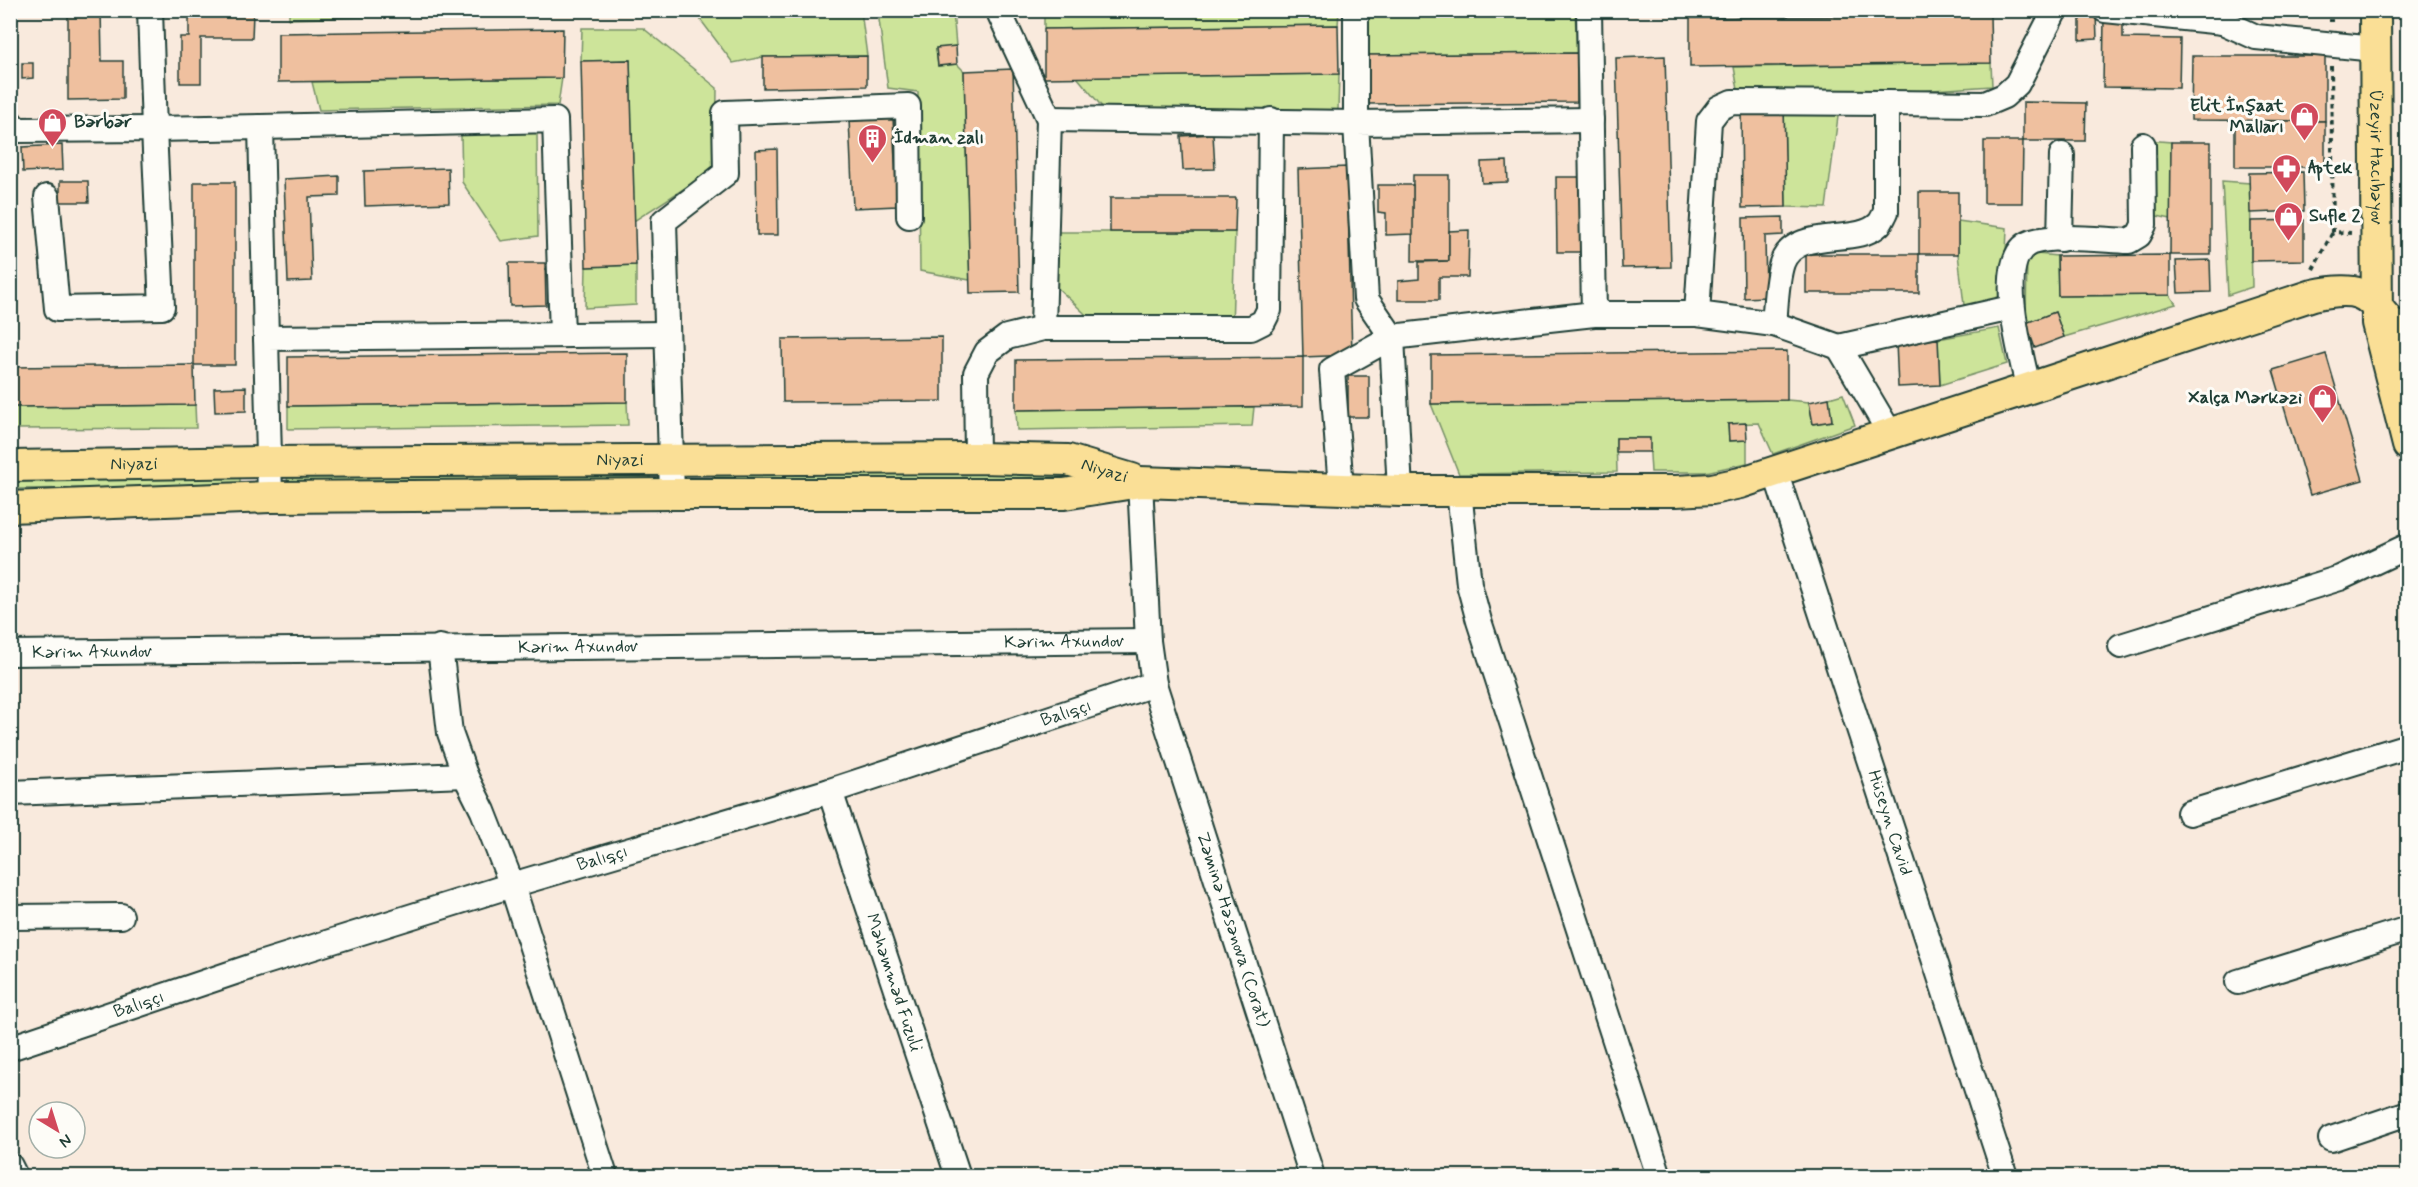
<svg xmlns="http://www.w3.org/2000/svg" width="2418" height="1187" font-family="Mynerve,sans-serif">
<rect width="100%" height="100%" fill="#f9eadd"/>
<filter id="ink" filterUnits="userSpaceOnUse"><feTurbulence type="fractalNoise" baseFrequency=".0167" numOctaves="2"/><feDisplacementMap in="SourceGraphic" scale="12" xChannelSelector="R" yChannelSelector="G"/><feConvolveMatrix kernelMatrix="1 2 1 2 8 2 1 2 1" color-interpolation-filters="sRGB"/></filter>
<g filter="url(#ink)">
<!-- green -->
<g fill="#cde49a" stroke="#769067" stroke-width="1.5">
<polygon points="887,10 953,11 956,46 936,49 938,66 957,64 964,71 970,280 920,271 918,92 888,88 878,12"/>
<polygon points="289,11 570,10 570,12 289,19"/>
<polygon points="694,11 861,11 867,56 763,57 733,63"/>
<polygon points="1044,11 1339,10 1339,11 1338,25 1044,29"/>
<polygon points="1365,11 1575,11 1577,53 1366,55"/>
<polygon points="582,28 643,28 717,88 716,168 634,221 630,60 581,61"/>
<polygon points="1991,63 1992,86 1903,92 1738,90 1734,67"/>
<polygon points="1339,74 1338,110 1103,108 1077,77"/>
<polygon points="562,78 558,105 319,110 312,82"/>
<polygon points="1784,105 1839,109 1826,208 1786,207"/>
<polygon points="537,132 538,236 501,241 462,182 461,135"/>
<polygon points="2147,140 2171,142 2171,219 2148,214"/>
<polygon points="2222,181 2250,183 2252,287 2228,295"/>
<polygon points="1958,221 2007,228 2004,303 1964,305 1958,254"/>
<polygon points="1046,232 1235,232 1232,328 1100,328 1045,276"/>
<polygon points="2027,253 2057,256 2058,296 2170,295 2176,304 2064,337 2055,312 2026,323"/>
<polygon points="636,265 636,305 585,308 586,267"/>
<polygon points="1999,328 2007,364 1940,385 1938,339"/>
<polygon points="11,367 12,407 195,405 196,428 11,429"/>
<polygon points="1843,394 1855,425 1773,454 1759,423 1728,424 1729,441 1747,440 1747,463 1706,472 1651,472 1649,438 1616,438 1617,472 1459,474 1431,404 1787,400 1809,402 1813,424 1832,421 1829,398"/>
<polygon points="627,402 628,425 288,429 288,406"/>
<polygon points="1254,407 1252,426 1017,430 1016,410"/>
<polygon points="650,470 650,487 288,488 287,474"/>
<polygon points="713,471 1066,471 1065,482 713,485"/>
<polygon points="240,473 240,487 11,489 10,478"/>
</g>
<!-- building -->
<g fill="#efc09f" stroke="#1f3d34" stroke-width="1.5">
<polygon points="68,10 101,10 102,61 123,61 123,99 68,100"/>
<polygon points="212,10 253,13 252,38 201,38 201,83 180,83 180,37 189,37 189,14 212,14"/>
<polygon points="1990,14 1991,63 1690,67 1690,18"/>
<polygon points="2080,15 2096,15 2097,39 2080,40"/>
<polygon points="2104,16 2123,17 2123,38 2180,39 2179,88 2103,87"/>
<polygon points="1338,25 1339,74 1044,78 1044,29"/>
<polygon points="563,29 562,78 278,82 278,33"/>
<polygon points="956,46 957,64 938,66 936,48"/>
<polygon points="1577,53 1577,102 1366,104 1366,55"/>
<polygon points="867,56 867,86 763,88 763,57"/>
<polygon points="1665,56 1671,267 1622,268 1616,58"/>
<polygon points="2192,56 2325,56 2325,121 2191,120"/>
<polygon points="630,60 636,265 586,267 581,61"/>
<polygon points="22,63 33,63 33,78 22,79"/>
<polygon points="1013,69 1019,292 970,293 964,71"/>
<polygon points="2023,102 2086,103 2085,141 2023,141"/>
<polygon points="1741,105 1784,105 1786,207 1742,208"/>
<polygon points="893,117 897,206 853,208 849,119"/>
<rect x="2235" y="121" width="90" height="46"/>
<polygon points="1213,134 1215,169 1183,170 1181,136"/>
<polygon points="1984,141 2023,141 2022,203 1984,203"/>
<polygon points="2171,142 2211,142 2211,255 2170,255"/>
<polygon points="62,145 63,170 23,172 22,147"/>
<polygon points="777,149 778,235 757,235 756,150"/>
<polygon points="1507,161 1508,182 1482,183 1481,162"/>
<polygon points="1347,167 1352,355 1303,357 1298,169"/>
<polygon points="448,168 449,203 365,206 364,171"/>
<polygon points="2303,172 2304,211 2250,213 2249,173"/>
<polygon points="1413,175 1449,175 1449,261 1412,261"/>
<polygon points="339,176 339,196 309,197 312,281 288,282 284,179"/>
<polygon points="1556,177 1580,177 1581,252 1557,252"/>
<polygon points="60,181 88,181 89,202 60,202"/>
<rect x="194" y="182" width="41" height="183"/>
<rect x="10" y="184" width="1" height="183"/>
<polygon points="1378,185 1413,185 1413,234 1386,235 1386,213 1378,212"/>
<rect x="1919" y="192" width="39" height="62"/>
<polygon points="1110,198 1236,198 1235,232 1110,232"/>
<polygon points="1783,217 1783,235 1765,236 1766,297 1744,298 1743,218"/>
<polygon points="2304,220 2304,260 2251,261 2251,221"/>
<polygon points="1469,230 1468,277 1439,277 1439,300 1398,300 1398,281 1419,279 1419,262 1449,261 1449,231"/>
<rect x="1806" y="254" width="113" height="39"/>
<polygon points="2170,255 2170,295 2058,296 2057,256"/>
<polygon points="2210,260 2211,292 2178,293 2176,261"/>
<polygon points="509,263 545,263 546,305 510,306"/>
<polygon points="2055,312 2064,337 2035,348 2026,323"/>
<polygon points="942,337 942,401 783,402 782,339"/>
<polygon points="1938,339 1940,385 1898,387 1896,342"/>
<polygon points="1787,351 1787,400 1431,404 1431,355"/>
<polygon points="627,353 627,402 288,406 288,357"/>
<polygon points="2326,354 2363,480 2310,495 2273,370"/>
<polygon points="1303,357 1303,406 1016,410 1016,360"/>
<polygon points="194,365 195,405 12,407 11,367"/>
<rect x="1348" y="376" width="21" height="41"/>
<polygon points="246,387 246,411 215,412 214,388"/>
<polygon points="1829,398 1832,421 1813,424 1809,402"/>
<polygon points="1746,423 1747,440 1729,441 1728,424"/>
<rect x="1616" y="438" width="34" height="14"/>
</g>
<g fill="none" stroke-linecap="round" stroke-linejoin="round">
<defs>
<g id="minor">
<polyline points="150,10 154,129 261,127"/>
<polyline points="998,10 1049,119"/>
<polyline points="1589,10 1594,314"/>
<polyline points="2105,10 2223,22 2223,10"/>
<polyline points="2223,22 2256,37 2375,49"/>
<polyline points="10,122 16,130 154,129 162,307 57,309 47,197"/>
<polyline points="2060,239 2062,155"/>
<polyline points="1697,314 1709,121 1719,108 1732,102 1886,103"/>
<path d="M1774,324C1776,305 1776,281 1782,263C1796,225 1856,247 1879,224C1882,221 1884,215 1886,212V103L1985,104L2004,96L2017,84L2055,10"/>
<polyline points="1043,328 1251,328 1263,322 1269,310 1271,120"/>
<polyline points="266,338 261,127 555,120 562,335"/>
<polyline points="1839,347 1891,435"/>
<path d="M2029,390C2022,359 1992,256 2032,242C2058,234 2101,240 2129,241L2139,235L2144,225L2143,145"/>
<polyline points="977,458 976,373 987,352 1007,337 1043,328 1049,119 1356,123 1356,10"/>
<path id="s1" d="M1775,471L2005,1176"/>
<polyline points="1341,489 1332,370 1392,337 1366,299 1356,123 1591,120"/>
<polyline points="1400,491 1392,337 1594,314 1697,314 1774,324 1839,347 2011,308"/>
<polyline points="1459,491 1469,584 1479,621 1659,1176"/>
<polyline points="672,494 664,221 726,173 725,113 908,106 909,216"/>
<polyline points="270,497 266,338 666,334"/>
<polyline points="2121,646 2340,578 2408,546"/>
<polyline points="440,647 450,733 465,775 483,811 512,885 605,1176"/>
<path id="s2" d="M10,653L1148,641"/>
<path id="s3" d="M1154,684L1312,1176"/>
<path id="s4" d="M830,791L958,1176"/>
<polyline points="10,793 465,775"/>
<polyline points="2189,813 2408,746"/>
<polyline points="10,917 121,916"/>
<polyline points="2238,982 2408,929"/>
<path id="s5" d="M10,1048L253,966L512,885L830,791L1154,684L1148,641L1140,482"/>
<polyline points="2331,1139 2408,1113"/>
<polyline points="10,1166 15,1176"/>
</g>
<g id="major">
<path id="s6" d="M2375,10L2377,323L2408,445"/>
<path id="s7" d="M10,466L268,462L977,458L1068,460L1132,479"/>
<path d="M10,507L270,497L672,494H1064L1140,482L1400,491H1676L1712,489L1740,483L2313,295C2378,281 2367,306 2408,340"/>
</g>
</defs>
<!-- minor casing -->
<use href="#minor" stroke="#1f3d34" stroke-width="28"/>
<!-- major casing -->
<use href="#major" stroke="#1f3d34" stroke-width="34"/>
<!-- path -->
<g stroke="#1f3d34" stroke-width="4" stroke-dasharray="4.5 4.5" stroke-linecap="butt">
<polyline points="2331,10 2331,22"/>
<polyline points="2331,66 2333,232 2351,233"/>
<polyline points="2313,269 2333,232"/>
</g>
<!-- minor -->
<use href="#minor" stroke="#fdfcf7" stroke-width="24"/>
<!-- major -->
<use href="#major" stroke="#fadf96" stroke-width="30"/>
</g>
</g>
<!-- icons -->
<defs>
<symbol id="shop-pin" viewBox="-11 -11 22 30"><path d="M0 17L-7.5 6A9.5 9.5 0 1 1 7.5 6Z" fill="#d1495b" stroke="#fdfcf7"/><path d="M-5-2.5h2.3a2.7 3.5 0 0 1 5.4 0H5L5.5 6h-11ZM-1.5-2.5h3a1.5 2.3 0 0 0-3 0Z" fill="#fff"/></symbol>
<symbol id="building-pin" viewBox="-11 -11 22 30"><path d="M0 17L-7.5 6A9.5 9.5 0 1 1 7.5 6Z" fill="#d1495b" stroke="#fdfcf7"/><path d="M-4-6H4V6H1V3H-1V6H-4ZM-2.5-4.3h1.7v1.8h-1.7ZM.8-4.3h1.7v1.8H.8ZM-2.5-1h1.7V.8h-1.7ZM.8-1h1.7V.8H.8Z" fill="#fff"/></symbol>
<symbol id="pharmacy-pin" viewBox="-11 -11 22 30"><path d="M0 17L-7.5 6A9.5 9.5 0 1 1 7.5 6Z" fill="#d1495b" stroke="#fdfcf7"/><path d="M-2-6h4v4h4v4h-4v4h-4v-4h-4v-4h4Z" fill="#fff"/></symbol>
</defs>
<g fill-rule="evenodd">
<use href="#shop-pin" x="2288" y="100" width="33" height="45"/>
<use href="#shop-pin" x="36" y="106" width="33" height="45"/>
<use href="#building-pin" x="856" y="122" width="33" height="45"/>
<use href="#pharmacy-pin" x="2270" y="152" width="33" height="45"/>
<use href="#shop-pin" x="2272" y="200" width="33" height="45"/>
<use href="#shop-pin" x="2306" y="382" width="33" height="45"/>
</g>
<g text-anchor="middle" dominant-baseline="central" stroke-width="6" stroke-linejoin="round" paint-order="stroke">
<!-- poi labels -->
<g font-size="18" font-weight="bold" fill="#1f3d34" stroke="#fdfcf7" text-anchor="start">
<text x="2284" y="106" text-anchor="end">Elit İnşaat<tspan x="2284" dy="21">Malları</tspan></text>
<text x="74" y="122">Bərbər</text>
<text x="894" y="138">İdman zalı</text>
<text x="2308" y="168">Aptek</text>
<text x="2309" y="216">Sufle 2</text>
<text x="2302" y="398" text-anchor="end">Xalça Mərkəzi</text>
</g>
<!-- street labels -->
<g font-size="18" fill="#1f3d34" stroke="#fdfcf7">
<text stroke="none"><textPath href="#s6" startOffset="147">Üzeyir Hacıbəyov</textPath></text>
<text stroke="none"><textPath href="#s7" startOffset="610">Niyazi</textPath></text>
<text stroke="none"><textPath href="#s7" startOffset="124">Niyazi</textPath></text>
<text stroke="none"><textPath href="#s7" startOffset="1096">Niyazi</textPath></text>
<text stroke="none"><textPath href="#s2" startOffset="1054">Kərim Axundov</textPath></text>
<text stroke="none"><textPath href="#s2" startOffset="568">Kərim Axundov</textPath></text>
<text stroke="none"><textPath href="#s2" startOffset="82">Kərim Axundov</textPath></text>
<text stroke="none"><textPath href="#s5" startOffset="1108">Balıqçı</textPath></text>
<text stroke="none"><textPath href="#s1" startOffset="370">Hüseyn Cavid</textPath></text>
<text stroke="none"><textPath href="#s5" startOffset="622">Balıqçı</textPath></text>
<text stroke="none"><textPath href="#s3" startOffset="258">Zəminə Həsənova (Corat)</textPath></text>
<text stroke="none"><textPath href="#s4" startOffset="202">Məhəmməd Fuzuli</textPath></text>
<text stroke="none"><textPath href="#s5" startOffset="136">Balıqçı</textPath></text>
</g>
</g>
<!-- margin -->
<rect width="2418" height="1187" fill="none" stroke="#fdfcf7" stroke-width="36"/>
<rect x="18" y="18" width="2382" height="1151" fill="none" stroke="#1f3d34" stroke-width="2" filter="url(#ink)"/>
<!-- north arrow -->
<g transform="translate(57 1130) rotate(142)"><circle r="28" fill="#fdfcf7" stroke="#a4b0a9" stroke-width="1.5"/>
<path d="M0-4.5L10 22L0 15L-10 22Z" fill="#d1495b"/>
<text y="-9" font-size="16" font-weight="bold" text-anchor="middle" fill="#1f3d34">N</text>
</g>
</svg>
